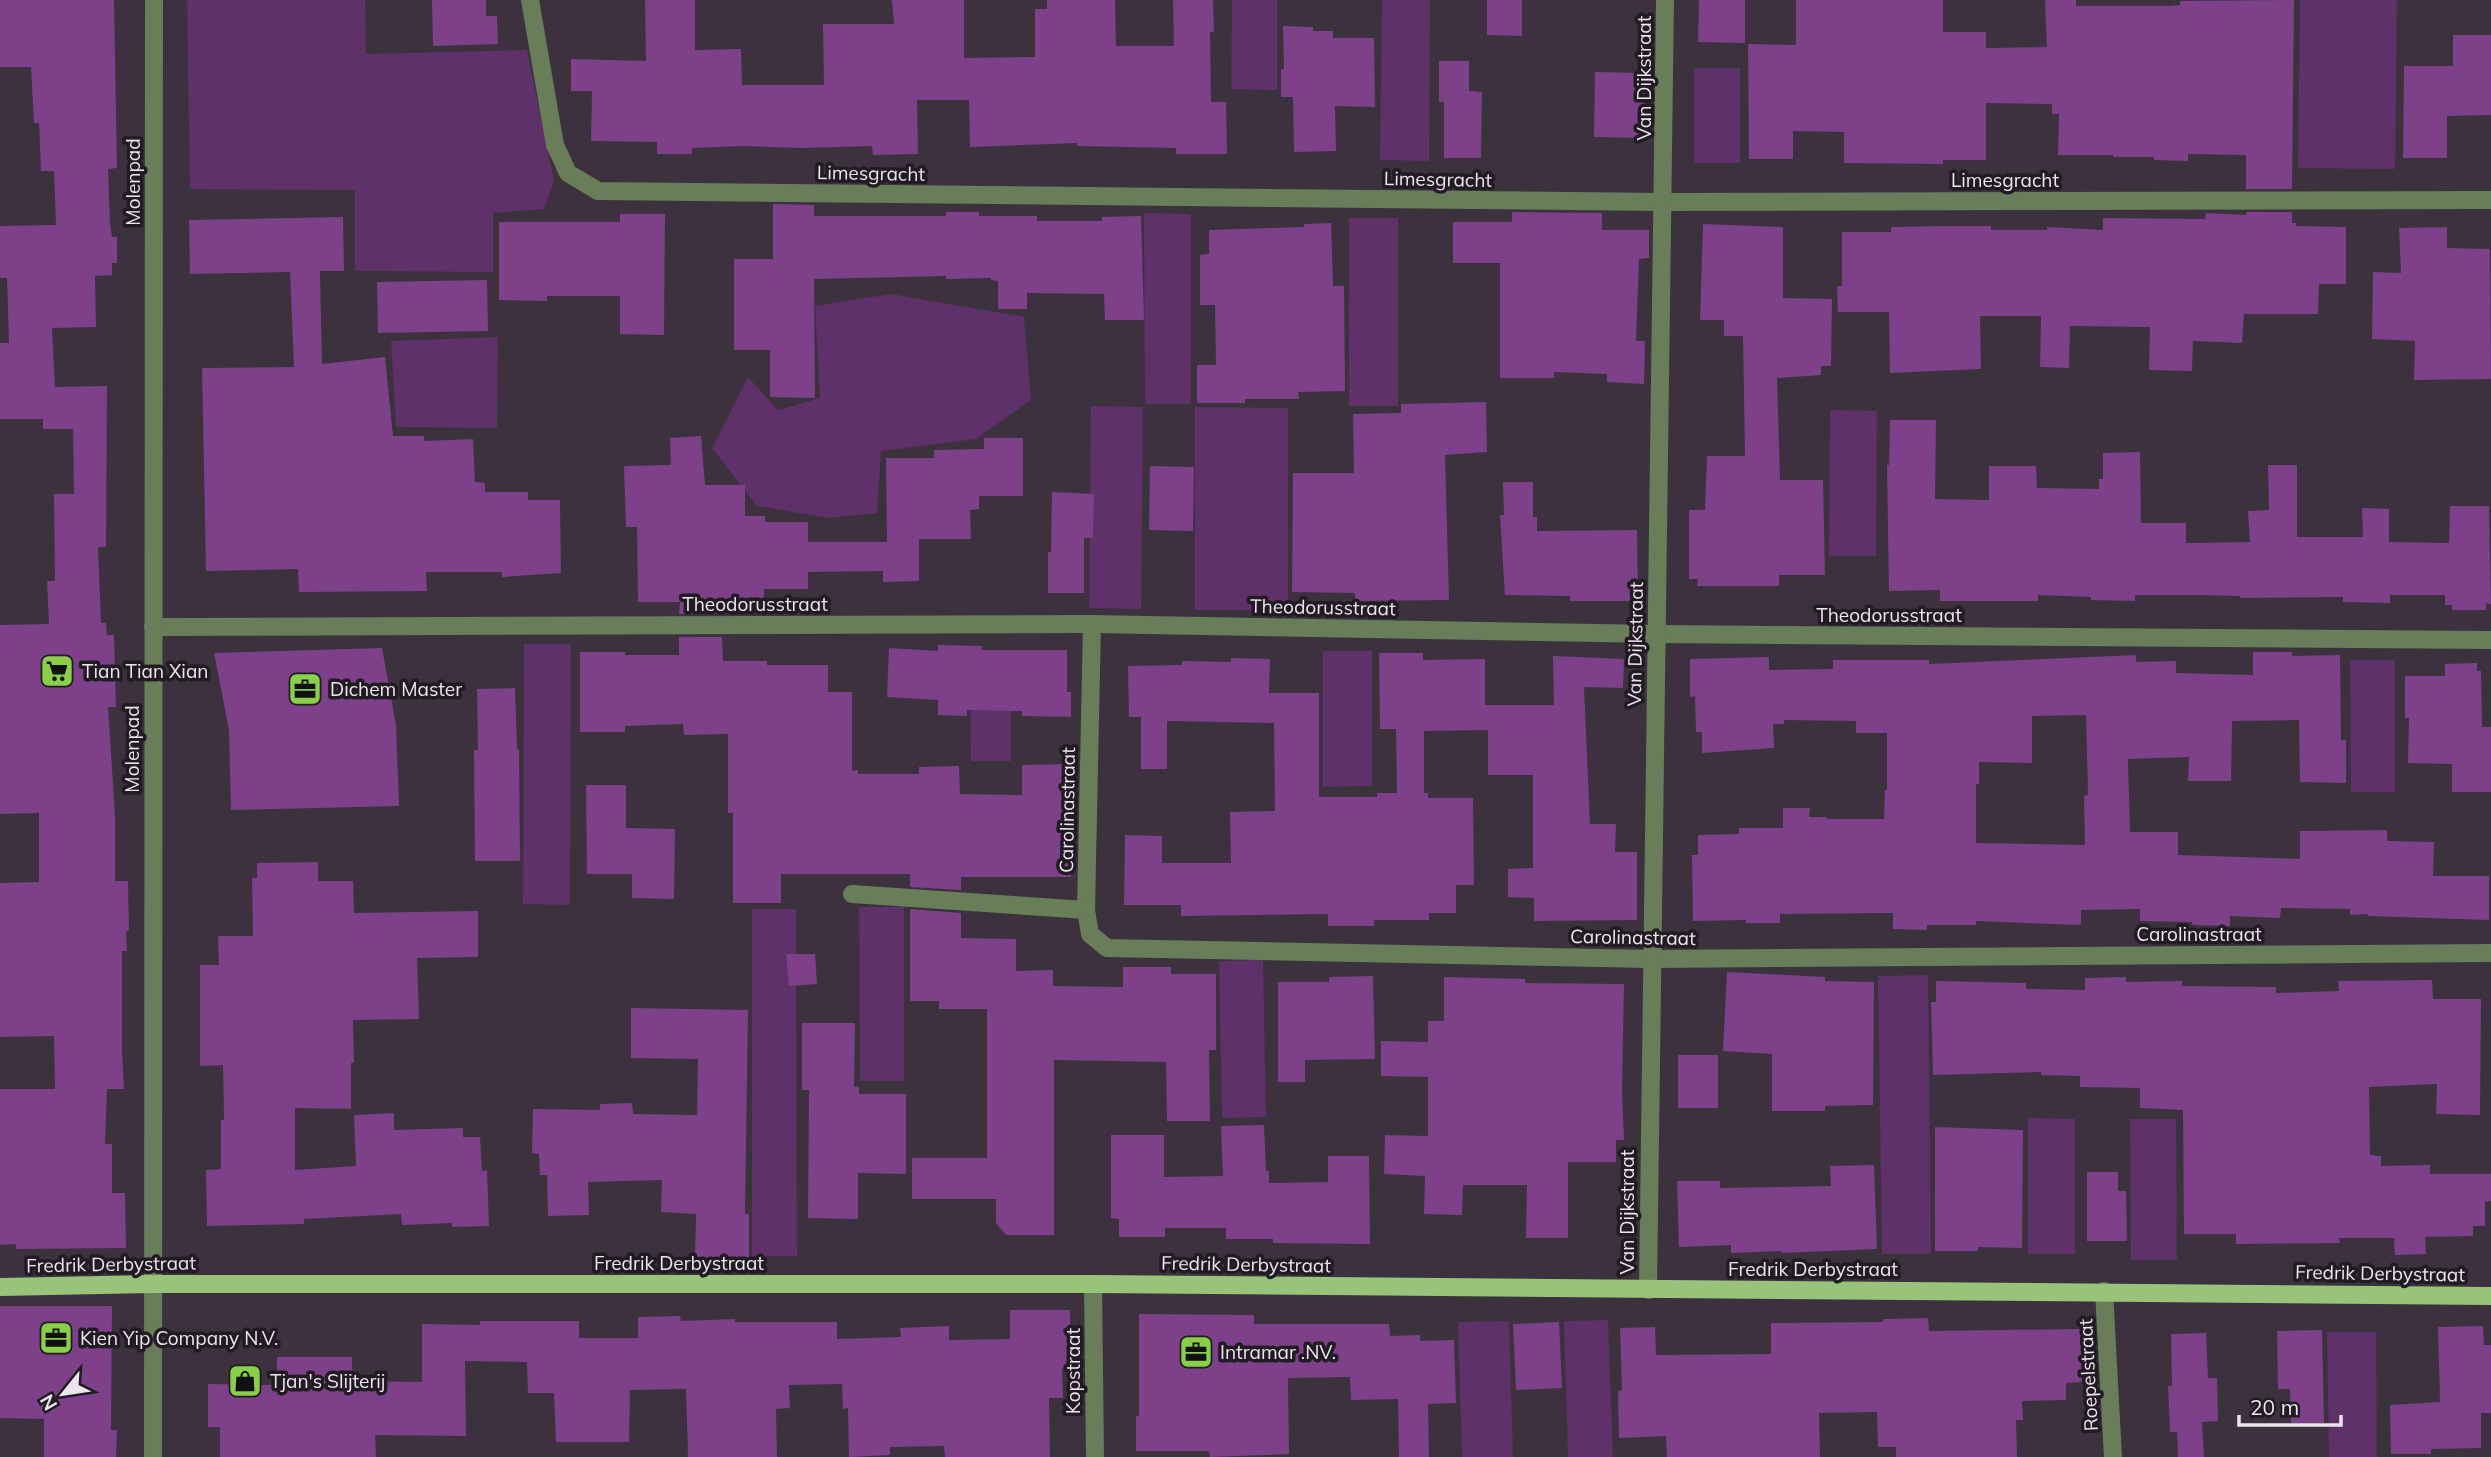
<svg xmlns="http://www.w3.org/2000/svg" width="2491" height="1457" font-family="Mulish,sans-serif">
<rect width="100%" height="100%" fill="#3b323e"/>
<!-- green -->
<g fill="#5e3168">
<polygon points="187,0 365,0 366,54 527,50 554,181 544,209 493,213 493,272 355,271 355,190 190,189"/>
<polygon points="1232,0 1277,0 1277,90 1231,89"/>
<polygon points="1382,0 1430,0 1429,161 1380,160"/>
<polygon points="2300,0 2397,0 2395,169 2298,168"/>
<rect x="1694" y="68" width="46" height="95"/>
<polygon points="1144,213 1191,214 1191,404 1145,404"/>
<rect x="1349" y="218" width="49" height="188"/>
<polygon points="891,294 1024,317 1031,400 976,439 881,451 877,513 829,518 757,506 712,448 748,377 778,410 820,398 815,306"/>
<polygon points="498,337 497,428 396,427 391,341"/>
<polygon points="1091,406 1143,407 1141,609 1089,608"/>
<polygon points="1195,407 1288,408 1288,610 1195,610"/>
<polygon points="1830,410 1877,411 1876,556 1829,556"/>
<polygon points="524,644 571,644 570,905 523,904"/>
<polygon points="1323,651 1372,651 1372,786 1323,787"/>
<polygon points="970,652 1011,652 1011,761 971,761"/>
<polygon points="2350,660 2395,660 2395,792 2351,792"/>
<polygon points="859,907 904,907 904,1081 860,1081"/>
<polygon points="752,909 796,909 797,1256 752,1256"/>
<polygon points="1263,960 1266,1117 1222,1118 1219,961"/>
<polygon points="1928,975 1931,1254 1882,1254 1878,976"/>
<polygon points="2028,1118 2075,1119 2075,1254 2028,1254"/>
<polygon points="2130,1119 2176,1119 2177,1260 2131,1260"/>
<polygon points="1608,1320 1613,1457 1568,1457 1564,1321"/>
<polygon points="1509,1321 1513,1457 1462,1457 1458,1322"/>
<polygon points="2327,1332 2376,1332 2377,1457 2329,1457"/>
</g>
<!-- building -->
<g fill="#7c4189" fill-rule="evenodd">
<polygon points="0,0 114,0 117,168 108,169 110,224 112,237 117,237 117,263 112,263 112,275 95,276 96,327 52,328 55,387 107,386 106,547 98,547 101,623 106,623 107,635 114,635 116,707 108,707 115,816 115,881 128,881 129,931 126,931 127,951 122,951 122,1051 124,1089 107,1089 105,1144 112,1144 112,1193 125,1193 126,1248 16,1249 16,1244 0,1245 0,1089 55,1089 54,1036 0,1037 0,883 39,882 39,813 0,814 0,625 49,624 47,581 55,581 54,494 74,494 73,429 43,429 43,419 0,419 0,343 9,343 7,278 0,278 0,226 56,225 54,171 41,171 39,123 34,123 31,67 0,67"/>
<polygon points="432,0 486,0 486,16 497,16 498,44 433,46"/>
<polygon points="645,0 695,0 695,50 741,49 742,85 824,85 823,24 894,24 892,0 964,0 964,58 1035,57 1035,9 1047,9 1047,0 1115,0 1116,46 1174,46 1173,0 1213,0 1214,32 1210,32 1211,102 1226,102 1227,154 1176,154 1176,148 1077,146 1077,143 970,147 969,100 917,100 918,154 873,155 872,146 801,148 743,146 692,148 692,154 657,154 657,142 591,141 592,91 571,91 571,59 646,61"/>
<polygon points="1487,0 1522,0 1522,36 1487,35"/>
<polygon points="1699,0 1745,0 1745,43 1698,42"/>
<polygon points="1796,0 1943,0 1943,32 1986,32 1986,48 2047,47 2045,0 2076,0 2076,6 2170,6 2180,5 2180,1 2294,0 2292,189 2246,189 2246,155 2188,154 2188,161 2154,160 2154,157 2113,157 2113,155 2058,155 2059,114 2052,114 2052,104 1986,103 1986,160 1943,160 1943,164 1844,163 1844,132 1793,131 1793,159 1749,159 1748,44 1796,45"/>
<polygon points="1283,26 1313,27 1313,31 1333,31 1333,38 1374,38 1375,107 1335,106 1336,151 1294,152 1293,97 1281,97 1281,69 1284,69"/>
<polygon points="2453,35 2491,35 2491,115 2447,116 2447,158 2403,158 2404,66 2453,66"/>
<polygon points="1439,61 1469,61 1469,91 1482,92 1481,158 1444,158 1444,102 1439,102"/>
<polygon points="1595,72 1644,73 1644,138 1594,137"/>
<polygon points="773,204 814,205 814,216 946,216 946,212 979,212 979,216 1037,216 1037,221 1102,221 1102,217 1141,216 1144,320 1105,320 1104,294 1027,293 1027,309 998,309 998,281 991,280 991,278 946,279 946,276 814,279 815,398 770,397 770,350 734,350 734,259 773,259"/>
<polygon points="1512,212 1602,213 1602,230 1649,230 1649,258 1639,259 1636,341 1645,341 1644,384 1607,382 1607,374 1554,372 1554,378 1500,378 1500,263 1453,263 1453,222 1512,222"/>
<polygon points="2246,212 2292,212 2292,223 2296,223 2296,226 2346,227 2346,284 2319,284 2318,314 2244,314 2242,343 2193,341 2192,371 2149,370 2150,327 2070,326 2069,368 2040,367 2041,316 1980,316 1981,369 1890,373 1889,312 1838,312 1837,286 1842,286 1842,232 1891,232 1891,227 1945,226 1991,226 1991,230 2047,230 2047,227 2103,230 2103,218 2205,219 2206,213 2246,215"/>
<polygon points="620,214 665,214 664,335 620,334 620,296 547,296 547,301 499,300 499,222 620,222"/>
<polygon points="343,217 344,271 320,271 322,364 385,357 393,436 424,436 424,441 473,439 475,482 485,483 485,492 528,492 528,500 560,500 561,573 502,577 502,572 426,572 427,591 299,592 298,569 206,571 202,368 294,367 290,272 190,274 189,220"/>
<polygon points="1331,223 1333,286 1344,286 1345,391 1298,392 1299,399 1245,399 1245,403 1197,403 1197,365 1216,365 1215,305 1200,305 1200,255 1209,254 1209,230 1304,227 1304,224"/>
<polygon points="1703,224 1783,227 1783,298 1832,299 1831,366 1821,366 1821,375 1777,378 1780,480 1823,480 1825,575 1779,575 1779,586 1697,586 1698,579 1689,579 1689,510 1705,510 1707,456 1745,456 1743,336 1724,336 1724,320 1700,320"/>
<polygon points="2447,227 2447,248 2490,249 2491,379 2414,380 2415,341 2372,339 2373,272 2401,273 2399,228"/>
<polygon points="487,280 488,331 378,333 377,282"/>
<polygon points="1486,402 1487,452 1445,455 1449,600 1355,601 1355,593 1292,592 1293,473 1354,473 1353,414 1401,413 1401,404"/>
<polygon points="1890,420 1936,420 1935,499 1989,500 1989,466 2036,466 2037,488 2099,489 2099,479 2103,479 2103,453 2140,452 2141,523 2186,523 2186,543 2250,542 2248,511 2269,510 2268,465 2297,465 2297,537 2363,537 2362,508 2389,509 2389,542 2449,543 2450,506 2489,506 2491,604 2486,603 2486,610 2452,610 2452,605 2445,605 2445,595 2390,595 2390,603 2343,602 2343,597 2240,598 2240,596 2197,595 2135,595 2135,601 2091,600 2091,597 2038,595 2038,601 1940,601 1940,590 1889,591 1887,465 1889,465"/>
<polygon points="701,436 705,485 745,485 745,516 765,516 765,522 808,522 808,542 887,542 886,458 934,458 934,450 984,449 984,438 1023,438 1023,496 979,496 979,509 970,510 971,539 919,539 919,581 883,582 883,571 808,572 808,589 764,589 764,601 725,600 725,605 722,605 722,614 679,614 680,602 638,602 637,527 626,527 624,466 671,465 670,438"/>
<polygon points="1150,466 1194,467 1193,531 1149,530"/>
<polygon points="1503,482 1533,482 1533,517 1537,517 1537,531 1637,530 1638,601 1570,601 1570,596 1505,595 1500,515 1504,515"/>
<polygon points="1052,492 1094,494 1093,538 1084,538 1084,593 1048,593 1048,552 1051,552"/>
<polygon points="679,637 722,637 723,661 767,661 767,665 828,665 828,692 852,692 852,771 858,770 858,774 919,774 919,767 959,766 960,794 1022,795 1022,765 1071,764 1071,877 961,877 961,890 910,887 910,874 781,874 781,903 733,903 733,813 728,813 728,734 684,735 683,724 625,726 625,732 580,732 580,652 625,652 625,655 679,655"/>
<polygon points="938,645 982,646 982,650 1067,650 1067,692 1071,692 1071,717 1022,716 1022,711 967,710 967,716 938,715 938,700 887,697 889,648 938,651"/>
<polygon points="382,648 396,725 399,806 231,810 229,730 214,653"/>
<path d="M2253,652H2292V656L2340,655L2341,740H2346V783L2300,782L2299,720L2232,721L2231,781H2188L2189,757L2128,759L2130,832H2178V855L2300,859V831L2387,830V841L2434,842L2433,876H2489V920L2368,916V914L2350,915V909L2281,908L2280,918L2230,916V926L2192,925V922L2140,921V909L2081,910V925L1976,921V925H1927V930L1893,929V913L1780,914V923H1746V920L1693,921L1692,855H1698V835L1739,834V828H1783V808H1810L1809,817H1827V819H1884L1885,790H1887V733H1856V721L1784,720V724H1773L1774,748L1702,753V732H1696L1695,696L1690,697V659L1769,657V670L1833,669V660H1929V664L2136,655V662L2176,661V673L2253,675ZM2086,715L2088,795L2084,796L2085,845L1976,843V784H1979V762L2032,763V716Z"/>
<polygon points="1379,653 1423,653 1423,660 1485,659 1485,705 1554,705 1553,656 1624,659 1623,688 1584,687 1590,824 1616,824 1615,852 1637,852 1637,920 1534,921 1534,898 1508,897 1508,869 1533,868 1533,775 1488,775 1488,730 1424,731 1424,793 1428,793 1428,798 1473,798 1474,885 1456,885 1456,913 1429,913 1429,920 1374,920 1374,926 1328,926 1328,914 1181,916 1181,905 1124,905 1125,835 1162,836 1162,863 1231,863 1230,812 1275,811 1274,723 1167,721 1167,769 1141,769 1141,717 1129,717 1128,666 1182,665 1182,661 1231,662 1231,658 1270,659 1269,693 1319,693 1319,797 1377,797 1377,793 1397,793 1396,729 1380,729"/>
<polygon points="2477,663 2477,671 2481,671 2482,727 2491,727 2491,792 2452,792 2452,764 2408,763 2409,718 2405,718 2405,676 2445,676 2445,664"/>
<polygon points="515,688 517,749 519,749 520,861 475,861 474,750 478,750 477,689"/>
<polygon points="586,785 626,785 626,828 675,829 674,899 632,898 632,874 587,874"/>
<polygon points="318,862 318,881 353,881 354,913 478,911 478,957 417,958 419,1019 353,1020 354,1063 351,1063 351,1109 295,1108 295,1170 356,1166 354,1115 394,1113 394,1130 463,1128 463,1137 480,1137 482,1171 487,1170 489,1226 452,1227 452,1223 402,1225 401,1214 304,1219 304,1224 207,1226 206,1170 221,1169 221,1120 224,1120 223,1065 200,1066 200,965 219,965 218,936 253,936 252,878 257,878 257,863"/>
<polygon points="910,909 961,913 961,938 1016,939 1016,971 1053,970 1053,986 1123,987 1123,967 1171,967 1171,974 1216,974 1216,1050 1209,1050 1210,1121 1167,1121 1166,1062 1054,1060 1054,1235 1006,1235 996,1223 996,1199 912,1199 912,1158 987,1158 987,1009 939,1009 939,1001 910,1001"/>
<polygon points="786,954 815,954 817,984 789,986"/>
<polygon points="1727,972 1825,977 1825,981 1874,982 1873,1105 1825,1106 1825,1111 1772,1111 1772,1054 1723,1051"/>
<polygon points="1373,976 1375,1059 1305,1060 1305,1082 1278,1082 1278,982 1329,982 1329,977"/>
<polygon points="1444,977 1525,979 1525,983 1624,984 1622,1091 1624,1140 1616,1140 1616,1162 1568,1162 1568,1238 1526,1238 1527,1185 1463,1185 1462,1215 1424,1214 1425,1176 1384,1174 1385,1135 1428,1136 1428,1077 1381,1076 1381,1041 1428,1042 1428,1021 1444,1021"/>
<polygon points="2126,977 2126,982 2182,981 2182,986 2276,987 2276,993 2339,991 2338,981 2432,980 2433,999 2481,999 2480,1115 2436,1114 2437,1084 2369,1087 2370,1155 2381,1156 2381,1166 2430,1165 2430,1174 2491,1174 2491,1201 2485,1202 2485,1226 2473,1226 2473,1236 2425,1237 2426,1254 2395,1255 2394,1238 2339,1238 2340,1243 2236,1244 2236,1234 2184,1234 2183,1110 2140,1108 2140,1088 2080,1087 2080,1076 2041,1075 2041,1072 1933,1075 1931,1002 1936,1002 1936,981 2026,983 2026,989 2085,990 2085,978"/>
<polygon points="631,1008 748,1010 745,1214 749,1214 749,1259 695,1258 696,1214 661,1212 662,1180 588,1182 589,1215 548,1216 547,1175 540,1175 539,1154 532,1153 533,1109 600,1110 600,1104 632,1103 633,1114 697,1115 698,1059 631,1058"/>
<polygon points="802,1023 855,1023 854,1087 859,1087 859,1094 906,1094 906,1174 858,1173 858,1219 808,1218 809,1090 802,1090"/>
<rect x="1678" y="1055" width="40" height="53"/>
<polygon points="1264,1125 1266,1171 1269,1171 1269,1183 1328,1182 1328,1156 1369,1156 1370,1244 1273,1243 1273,1239 1226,1239 1226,1228 1165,1228 1165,1237 1119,1237 1119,1219 1111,1218 1111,1135 1164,1135 1164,1177 1223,1176 1221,1126"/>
<polygon points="1935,1127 2023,1130 2022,1248 1978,1247 1978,1251 1935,1251"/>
<polygon points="1874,1165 1877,1249 1782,1253 1781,1251 1731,1253 1731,1245 1679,1247 1677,1181 1720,1181 1720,1188 1831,1186 1830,1166"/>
<polygon points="2087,1172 2118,1172 2118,1191 2126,1191 2127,1241 2087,1241"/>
<polygon points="0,1306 112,1306 111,1430 117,1430 116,1457 44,1457 44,1419 0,1418"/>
<polygon points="1010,1310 1070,1310 1070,1368 1062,1368 1063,1398 1049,1398 1050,1457 945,1457 944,1446 890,1447 890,1455 849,1457 848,1408 843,1409 842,1384 789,1385 790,1408 776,1409 777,1457 688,1457 686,1389 630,1390 629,1442 556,1442 554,1393 528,1393 527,1362 465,1361 466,1436 375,1435 376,1457 220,1457 220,1427 208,1427 208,1384 277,1385 277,1357 352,1357 352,1381 422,1382 422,1324 480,1325 480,1321 579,1321 579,1338 638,1338 638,1317 680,1316 681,1321 735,1319 735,1322 837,1322 837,1339 901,1337 900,1328 949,1326 949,1340 1010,1339"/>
<polygon points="1139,1314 1254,1315 1254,1324 1389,1324 1390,1336 1420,1335 1420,1341 1454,1340 1456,1403 1428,1404 1429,1457 1399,1457 1398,1399 1351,1400 1350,1377 1288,1378 1289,1454 1210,1457 1209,1451 1136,1451 1136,1416 1139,1416"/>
<polygon points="1928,1318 1929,1331 2081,1329 2082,1382 2066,1383 2066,1400 2022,1401 2023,1420 2016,1420 2017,1457 1896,1457 1896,1447 1878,1447 1877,1412 1819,1413 1820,1457 1667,1457 1666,1436 1619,1438 1618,1391 1622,1390 1620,1328 1655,1327 1656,1355 1771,1354 1771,1323 1883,1322 1883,1319"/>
<polygon points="1559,1322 1562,1388 1516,1390 1513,1324"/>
<polygon points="2483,1326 2484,1345 2491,1345 2491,1413 2481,1413 2481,1448 2431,1449 2431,1454 2391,1454 2390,1405 2440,1402 2438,1327"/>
<polygon points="2322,1330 2324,1423 2291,1423 2290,1389 2278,1389 2277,1331"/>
<polygon points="2206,1333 2208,1378 2217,1378 2218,1421 2202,1422 2204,1457 2178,1457 2177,1432 2170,1432 2168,1386 2172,1386 2171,1334"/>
</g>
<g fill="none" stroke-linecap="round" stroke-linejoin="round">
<!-- minor -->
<g stroke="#687d5a" stroke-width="18">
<polyline points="530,0 555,145 568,173 598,191 1664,202 2491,200"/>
<polyline points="1092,624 1086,910 1090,934 1107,948 1650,959 2491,953"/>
<polyline points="153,627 1092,624 1656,634 2491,640"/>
<polyline points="852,894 1086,910"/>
<polyline points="1093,1284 1095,1457"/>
<path d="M1648,1290C1650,860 1663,430 1665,0"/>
<polyline points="2104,1291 2113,1457"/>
<polyline points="153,1457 154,0"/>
</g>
<!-- major -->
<polyline stroke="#99c37a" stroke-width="18" points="0,1287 152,1284 1093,1284 2491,1296"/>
</g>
<!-- icons -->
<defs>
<symbol id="supermarket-square" viewBox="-11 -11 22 22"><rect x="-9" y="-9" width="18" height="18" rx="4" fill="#89cf49" stroke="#201c21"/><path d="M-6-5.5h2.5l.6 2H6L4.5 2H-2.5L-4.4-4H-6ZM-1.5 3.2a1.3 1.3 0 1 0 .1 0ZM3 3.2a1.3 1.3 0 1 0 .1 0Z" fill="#111"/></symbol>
<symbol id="office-square" viewBox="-11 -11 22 22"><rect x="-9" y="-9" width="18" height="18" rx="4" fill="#89cf49" stroke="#201c21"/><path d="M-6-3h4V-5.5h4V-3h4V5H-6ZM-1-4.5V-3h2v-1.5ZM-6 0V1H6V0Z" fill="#111"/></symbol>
<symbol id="shop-square" viewBox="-11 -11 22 22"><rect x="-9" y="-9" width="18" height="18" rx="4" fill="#89cf49" stroke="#201c21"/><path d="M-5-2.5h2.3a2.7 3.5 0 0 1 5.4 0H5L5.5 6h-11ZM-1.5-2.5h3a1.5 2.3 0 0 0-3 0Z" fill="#111"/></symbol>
</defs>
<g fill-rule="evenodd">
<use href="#supermarket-square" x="38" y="652" width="38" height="38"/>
<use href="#office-square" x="286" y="670" width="38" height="38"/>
<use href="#office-square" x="37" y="1319" width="38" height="38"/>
<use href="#office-square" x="1177" y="1333" width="38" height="38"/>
<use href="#shop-square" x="226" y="1362" width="38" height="38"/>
</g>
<g text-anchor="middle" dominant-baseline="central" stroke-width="7" stroke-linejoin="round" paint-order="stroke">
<!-- street labels -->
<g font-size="19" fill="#ebe5ed" stroke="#201c21">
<text transform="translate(1644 78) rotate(-90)">Van Dijkstraat</text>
<text transform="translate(871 173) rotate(1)">Limesgracht</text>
<text transform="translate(1438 179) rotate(1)">Limesgracht</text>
<text x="2005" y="180">Limesgracht</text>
<text transform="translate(133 182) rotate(-90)">Molenpad</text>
<text x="755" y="604">Theodorusstraat</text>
<text transform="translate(1323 607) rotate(1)">Theodorusstraat</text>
<text x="1889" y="615">Theodorusstraat</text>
<text transform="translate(1635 644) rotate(-89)">Van Dijkstraat</text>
<text transform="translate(132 749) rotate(-90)">Molenpad</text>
<text transform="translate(1067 810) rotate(-89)">Carolinastraat</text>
<text x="2199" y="934">Carolinastraat</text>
<text transform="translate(1633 937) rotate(1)">Carolinastraat</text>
<text transform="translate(1627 1212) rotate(-90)">Van Dijkstraat</text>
<text x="679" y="1263">Fredrik Derbystraat</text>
<text transform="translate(111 1264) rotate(-1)">Fredrik Derbystraat</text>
<text transform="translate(1246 1264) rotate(1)">Fredrik Derbystraat</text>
<text x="1813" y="1269">Fredrik Derbystraat</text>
<text transform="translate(2380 1273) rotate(1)">Fredrik Derbystraat</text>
<text transform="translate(1073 1371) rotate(-90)">Kopstraat</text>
<text transform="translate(2088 1375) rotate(-93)">Roepelstraat</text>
</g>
<!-- poi labels -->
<g font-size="19" fill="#ebe5ed" stroke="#201c21" text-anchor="start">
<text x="82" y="671">Tian Tian Xian</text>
<text x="330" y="689">Dichem Master</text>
<text x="80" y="1338">Kien Yip Company N.V.</text>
<text x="1220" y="1352">Intramar .NV.</text>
<text x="270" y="1381">Tjan's Slijterij</text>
</g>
</g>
<!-- north arrow -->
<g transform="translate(63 1394) rotate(240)" stroke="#201c21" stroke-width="5" paint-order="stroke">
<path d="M0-5L12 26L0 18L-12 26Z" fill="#ebe5ed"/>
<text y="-10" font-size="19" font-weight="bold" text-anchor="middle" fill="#ebe5ed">N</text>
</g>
<!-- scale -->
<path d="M2239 1415v10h102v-10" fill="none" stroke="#ebe5ed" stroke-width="3.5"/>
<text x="2250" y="1415" font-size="21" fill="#ebe5ed" stroke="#201c21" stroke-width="5" paint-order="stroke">20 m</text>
</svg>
